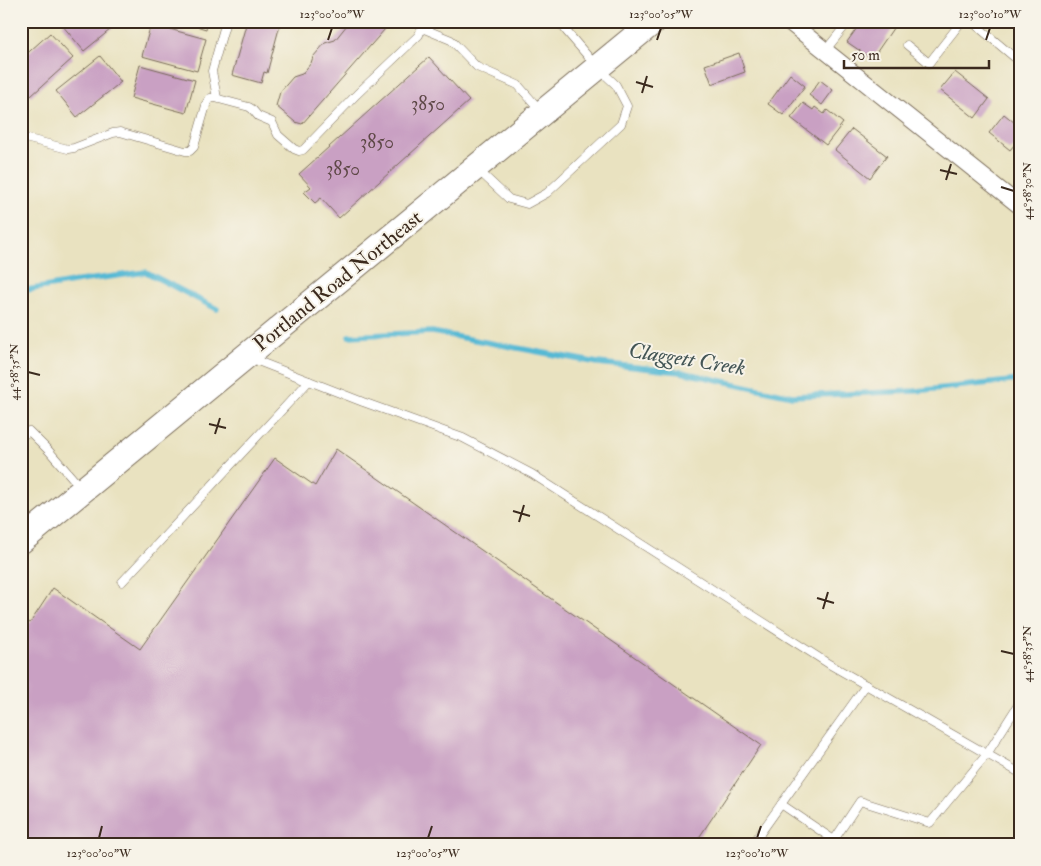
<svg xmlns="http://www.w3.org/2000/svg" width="1041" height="866" font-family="'IM FELL Double Pica',serif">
<rect width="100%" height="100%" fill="#f7f3e8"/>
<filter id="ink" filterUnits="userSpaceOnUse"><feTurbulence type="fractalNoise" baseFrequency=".02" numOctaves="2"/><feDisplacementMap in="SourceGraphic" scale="10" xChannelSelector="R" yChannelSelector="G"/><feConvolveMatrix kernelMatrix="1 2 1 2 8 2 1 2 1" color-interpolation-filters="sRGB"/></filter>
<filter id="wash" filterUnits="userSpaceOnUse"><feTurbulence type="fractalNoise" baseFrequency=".0096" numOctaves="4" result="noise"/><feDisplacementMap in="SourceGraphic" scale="20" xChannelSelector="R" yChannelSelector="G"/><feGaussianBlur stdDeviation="1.12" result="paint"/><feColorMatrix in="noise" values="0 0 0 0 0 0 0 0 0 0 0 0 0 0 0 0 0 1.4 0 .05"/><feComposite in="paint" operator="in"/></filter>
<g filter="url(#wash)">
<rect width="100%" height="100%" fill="#e9e2c0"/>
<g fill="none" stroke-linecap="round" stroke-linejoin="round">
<!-- stream -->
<g stroke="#56b9d4" stroke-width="5.5">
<polyline points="21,291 79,281 146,272 217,309"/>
<polyline points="349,336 432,332 598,363 681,372 792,396 915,391 1020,380"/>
</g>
</g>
<g id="blocks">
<!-- building -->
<g fill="#c9a0c3">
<polygon points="67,21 121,21 84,51 62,25"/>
<polygon points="180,21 208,21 206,29"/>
<polygon points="247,21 281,21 267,73 264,72 261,83 232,75"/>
<polygon points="349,21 392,21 302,124 295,122 276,106 280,92 293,77 302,74 311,63 313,57 325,43 335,40 347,25"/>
<polygon points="862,21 898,21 872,59 847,42"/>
<polygon points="151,24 206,39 197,71 142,56"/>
<polygon points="50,33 73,58 31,96 21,86 21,59"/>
<polygon points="739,53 745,72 712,84 705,65"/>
<polygon points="100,56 121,82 77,117 56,91"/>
<polygon points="429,57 469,101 339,218 321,198 315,203 304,192 311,187 299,174"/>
<polygon points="140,65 195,80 186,113 131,98"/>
<polygon points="955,72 989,99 975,118 940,90"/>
<polygon points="790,74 805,86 783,115 768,104"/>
<polygon points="820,80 833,90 822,105 809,95"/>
<polygon points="803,103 813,110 815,107 824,114 827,110 843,123 826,145 791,118"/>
<polygon points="1004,114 1020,127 1020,138 1010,150 989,133"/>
<polygon points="852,129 887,156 870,178 835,150"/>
<polygon points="336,449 761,745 694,845 21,845 21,618 30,623 53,588 140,649 275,458 315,486"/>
</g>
</g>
</g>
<g filter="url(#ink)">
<use href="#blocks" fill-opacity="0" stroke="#786a57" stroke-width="1"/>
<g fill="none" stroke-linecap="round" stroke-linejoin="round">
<defs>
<g id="service">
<polyline points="971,21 1020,62"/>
<polyline points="422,28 451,40 477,67 518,85 540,110"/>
<polyline points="907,45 929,63 962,21"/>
<polyline points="825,51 849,21"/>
<polyline points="217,98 212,71 226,21"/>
<polyline points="21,137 68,149 74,148 113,133 120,132 185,151 190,151 194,147 207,102 210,98 215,98 249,107 252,109 258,116 272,122 278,135 294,149 299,151 303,150 357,94 419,35 424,21"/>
<polyline points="478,170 509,199 527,204 547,193 621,124 627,106 616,85 598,68 567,32 559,21"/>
<polyline points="309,381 363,402 463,438 532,474 829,664 1020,773"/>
<polyline points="21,437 29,431 49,451 82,489"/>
<polyline points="122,582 309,381 250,358"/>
<polyline points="781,804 834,840 831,845"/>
<polyline points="834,840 860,801 930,823 987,754 1020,702"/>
<polyline points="752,845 866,685"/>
</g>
<polyline id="minor" points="788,21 1020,206"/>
<polyline id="primary" points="21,541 654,21"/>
</defs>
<!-- service casing -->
<use href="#service" stroke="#786a57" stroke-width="9"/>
<!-- minor casing -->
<use href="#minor" stroke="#786a57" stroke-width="18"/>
<!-- primary casing -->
<use href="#primary" stroke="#786a57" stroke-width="27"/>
<!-- service -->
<use href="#service" stroke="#fff" stroke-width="8"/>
<!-- minor -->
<use href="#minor" stroke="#fff" stroke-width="16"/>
<!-- primary -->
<use href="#primary" stroke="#fff" stroke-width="25"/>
</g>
</g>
<!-- ticks -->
<path fill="none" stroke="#3b2a1e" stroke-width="2" d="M328,40L332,28M657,40L661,28M986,40L990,28M636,82L653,87M642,93L647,76M940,170L957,174M946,180L951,164M1001,187L1014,191M28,372L40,375M209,424L226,428M215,434L220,418M513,511L530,516M519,522L524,505M817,598L834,603M823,609L828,592M1001,651L1014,654M99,838L102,826M428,838L432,826M757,838L761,826"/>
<g text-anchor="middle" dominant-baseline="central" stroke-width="4" stroke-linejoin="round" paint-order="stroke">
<!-- number labels -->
<g font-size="19" fill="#5e4847">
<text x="428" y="104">3850</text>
<text x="377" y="142">3850</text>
<text x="343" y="169">3850</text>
</g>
<!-- street labels -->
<g font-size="21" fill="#3b2a1e" stroke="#f7f3e8">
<text transform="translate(338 281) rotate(-39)">Portland Road Northeast</text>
</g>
<!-- water labels -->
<g font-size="22" font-style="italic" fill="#435555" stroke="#f7f3e8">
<text transform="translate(687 359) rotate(9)">Claggett Creek</text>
</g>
</g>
<!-- margin -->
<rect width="1041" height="866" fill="none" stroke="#f7f3e8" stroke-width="55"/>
<!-- scale -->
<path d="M844 60v8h145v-8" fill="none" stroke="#3b2a1e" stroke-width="2.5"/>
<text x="851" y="60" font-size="15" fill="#3b2a1e" stroke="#f7f3e8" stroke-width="4" paint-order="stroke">50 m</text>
<rect x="28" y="28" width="986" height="810" fill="none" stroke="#3b2a1e" stroke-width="2"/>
<g font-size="12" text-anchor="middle" fill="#3b2a1e">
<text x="332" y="18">123°00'00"W</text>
<text x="661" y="18">123°00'05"W</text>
<text x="990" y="18">123°00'10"W</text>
<text transform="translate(1027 191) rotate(-90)" y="4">44°58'30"N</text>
<text transform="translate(14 372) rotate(-90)" y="4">44°58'35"N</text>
<text transform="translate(1027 654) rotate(-90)" y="4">44°58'35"N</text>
<text x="99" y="857">123°00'00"W</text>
<text x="428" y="857">123°00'05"W</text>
<text x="757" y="857">123°00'10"W</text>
</g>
</svg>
